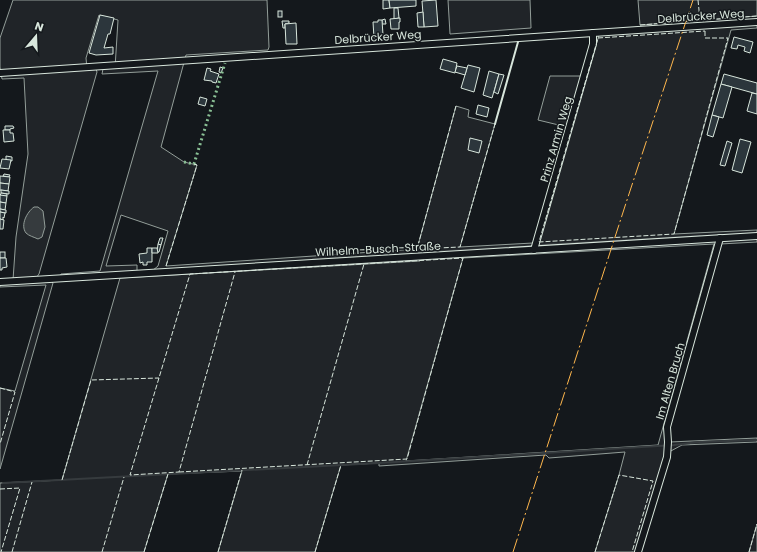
<svg xmlns="http://www.w3.org/2000/svg" width="757" height="552" font-family="Poppins,sans-serif">
<rect width="100%" height="100%" fill="#14181c"/>
<!-- green -->
<g fill="#202428" stroke="#939e99" fill-rule="evenodd">
<polygon points="13,0 267,0 269,47 268,50 186,55 161,147 184,162 197,165 166,266 417,249 456,106 469,110 468,117 495,124 460,247 533,243 531,248 152,271 158,266 168,231 121,215 106,266 137,265 137,272 60,277 61,274 100,271 158,71 102,74 103,69 115,68 118,20 99,15 86,58 87,69 96,69 97,72 39,274 36,278 13,280 16,237 28,154 24,78 2,79 0,67 0,38"/>
<polygon points="448,0 530,0 531,28 450,34"/>
<polygon points="638,0 757,0 757,16 640,25"/>
<polygon points="757,25 757,28 731,30 674,234 757,230 757,235 537,248 599,35"/>
<polygon points="550,76 582,76 567,127 538,120"/>
<polygon points="757,238 757,242 720,244 723,241"/>
<path d="M717,241L666,427L667,449L636,552H595L619,475L625,452L549,458L546,455L379,466V463L341,465L315,552H218L242,471L168,474L144,552H0V483L62,480L120,278L420,261L421,258ZM714,244L658,445L406,461L463,258Z"/>
<polygon points="51,281 53,283 0,469 0,388 15,391 46,285 0,287 0,284"/>
<polygon points="757,438 757,442 682,445 669,452 670,442"/>
<polygon points="757,524 757,552 749,552"/>
</g>
<!-- water -->
<path fill="#363b3e" stroke="#939e99" d="M34,207H38L43,211L45,227L42,237L38,239C34,237 29,236 26,233C20,225 27,212 34,207Z"/>
<g fill="none" stroke-linecap="round" stroke-linejoin="round">
<!-- stream -->
<g stroke="#363b3e" stroke-width="2">
<polyline points="707,236 757,233"/>
<polyline points="540,245 700,236"/>
<polyline points="313,259 532,246"/>
<polyline points="3,483 379,463 674,445 699,442 757,440"/>
</g>
</g>
<!-- building -->
<g fill="#2c363c" stroke="#d8e6dc">
<polygon points="383,0 389,0 390,8 383,9"/>
<polygon points="389,0 416,0 416,6 390,8"/>
<polygon points="436,0 438,26 424,27 422,1"/>
<polygon points="394,8 398,8 399,18 394,19"/>
<rect x="278" y="11" width="4" height="6"/>
<polygon points="423,12 424,27 418,27 417,13"/>
<polygon points="100,15 114,18 110,34 108,34 104,48 113,47 113,54 96,55 89,53"/>
<polygon points="400,18 400,22 399,22 399,29 391,29 390,19"/>
<polygon points="385,19 386,24 382,24 382,20"/>
<polygon points="378,20 382,20 383,35 379,36 380,37 374,38 373,22 378,22"/>
<polygon points="282,21 289,21 289,23 285,24 285,28 283,28"/>
<polygon points="296,23 297,44 286,44 285,24"/>
<polygon points="734,37 753,42 750,53 744,51 745,47 738,45 737,49 731,48"/>
<polygon points="443,59 457,63 455,73 440,69"/>
<polygon points="468,65 480,68 474,92 461,88"/>
<polygon points="457,66 467,68 465,75 455,72"/>
<polygon points="220,67 223,68 221,73 219,72"/>
<polygon points="207,68 211,69 210,71 219,74 216,83 212,82 212,81 204,80"/>
<polygon points="489,71 499,74 492,98 483,95"/>
<polygon points="499,74 504,75 498,94 494,92"/>
<polygon points="724,74 757,83 757,94 721,84"/>
<polygon points="721,84 732,87 723,118 712,115"/>
<polygon points="752,93 757,94 757,114 747,111"/>
<polygon points="200,97 207,99 205,106 198,104"/>
<polygon points="478,105 489,108 487,117 476,114"/>
<polygon points="712,115 719,117 713,137 707,135"/>
<polygon points="5,126 13,126 14,128 10,129 10,130 5,130"/>
<polygon points="3,130 10,130 10,133 13,133 14,141 4,142"/>
<polygon points="470,138 482,141 479,153 468,150"/>
<polygon points="740,139 751,142 742,173 732,170"/>
<polygon points="727,141 732,143 725,166 720,165"/>
<polygon points="6,156 12,157 12,161 6,160"/>
<polygon points="2,159 11,160 9,169 0,168"/>
<polygon points="4,174 10,175 9,177 3,176"/>
<polygon points="0,176 10,177 9,184 0,183"/>
<polygon points="0,183 9,184 8,191 0,190"/>
<polygon points="1,190 9,191 9,194 1,193"/>
<polygon points="1,193 7,194 7,196 0,196"/>
<polygon points="0,195 7,196 6,203 0,202"/>
<polygon points="0,202 6,203 5,210 0,209"/>
<polygon points="0,209 6,210 6,213 0,212"/>
<polygon points="0,212 5,213 4,218 3,217 3,220 0,219"/>
<polygon points="0,219 4,220 3,229 0,229"/>
<polygon points="160,238 163,238 161,245 158,244"/>
<polygon points="158,244 161,245 159,252 157,252"/>
<polygon points="147,248 152,248 152,262 147,262 147,265 143,265 143,262 140,263 139,254 147,253"/>
<polygon points="152,248 157,248 158,253 152,253"/>
<rect x="0" y="252" width="5" height="6"/>
<polygon points="0,258 6,258 7,267 2,268 2,270 0,270"/>
</g>
<g fill="none" stroke-linecap="round" stroke-linejoin="round">
<defs>
<g id="street">
<polyline points="0,73 757,22"/>
<polyline points="534,250 593,44 593,33"/>
<polyline points="0,282 757,236"/>
<polyline points="638,552 667,457 668,442 667,427 720,238"/>
</g>
</defs>
<!-- street casing -->
<use href="#street" stroke="#d8e6dc" stroke-width="8"/>
<!-- street -->
<use href="#street" stroke="#14181c" stroke-width="6"/>
<!-- hedge -->
<polyline stroke="#8ac095" stroke-width="3" stroke-dasharray="2 3" stroke-linecap="butt" points="184,162 194,164 225,63"/>
<!-- fence -->
<g stroke="#d8e6dc" stroke-width="1" stroke-dasharray="5 2" stroke-linecap="butt">
<polyline points="698,0 700,20"/>
<polyline points="640,25 757,16"/>
<polygon points="705,31 705,38 728,38 674,234 539,242 598,38"/>
<polyline points="456,106 417,249 460,247 495,124"/>
<polyline points="166,266 197,165 194,164"/>
<polyline points="0,388 15,392 0,444"/>
<polyline points="307,465 364,264"/>
<polyline points="179,472 407,459 463,258 190,274 130,475 179,472 235,272"/>
<polyline points="62,480 91,380 159,378"/>
<polyline points="0,489 20,488 1,552"/>
<polyline points="12,552 32,482"/>
<polyline points="102,552 124,477"/>
<polyline points="144,552 168,474"/>
<polyline points="218,552 242,470"/>
<polyline points="315,552 341,465"/>
<polyline points="595,552 619,475 653,481 632,552"/>
<polyline points="749,552 757,524"/>
</g>
<!-- wall -->
<polyline stroke="#d8e6dc" stroke-width="2" points="495,124 518,42"/>
<!-- power -->
<polyline stroke="#ffb74d" stroke-width="1" stroke-dasharray="14 3 2 3" stroke-linecap="butt" points="513,552 627,200 693,0"/>
</g>
<g text-anchor="middle" dominant-baseline="central" stroke-width="3" stroke-linejoin="round" paint-order="stroke">
<!-- street labels -->
<g font-size="11" fill="#d8e6dc" stroke="#14181c">
<text transform="translate(701 16) rotate(-4)">Delbrücker Weg</text>
<text transform="translate(378 37) rotate(-4)">Delbrücker Weg</text>
<text transform="translate(556 139) rotate(-74)">Prinz Armin Weg</text>
<text transform="translate(378 249) rotate(-3)">Wilhelm-Busch-Straße</text>
<text transform="translate(670 381) rotate(-74)">Im Alten Bruch</text>
</g>
</g>
<!-- north arrow -->
<g transform="translate(36 36) rotate(19)" stroke="#14181c" stroke-width="3" paint-order="stroke">
<path d="M0-3L7 15L0 10L-7 15Z" fill="#d8e6dc"/>
<text y="-6" font-size="11" font-weight="bold" text-anchor="middle" fill="#d8e6dc">N</text>
</g>
</svg>
